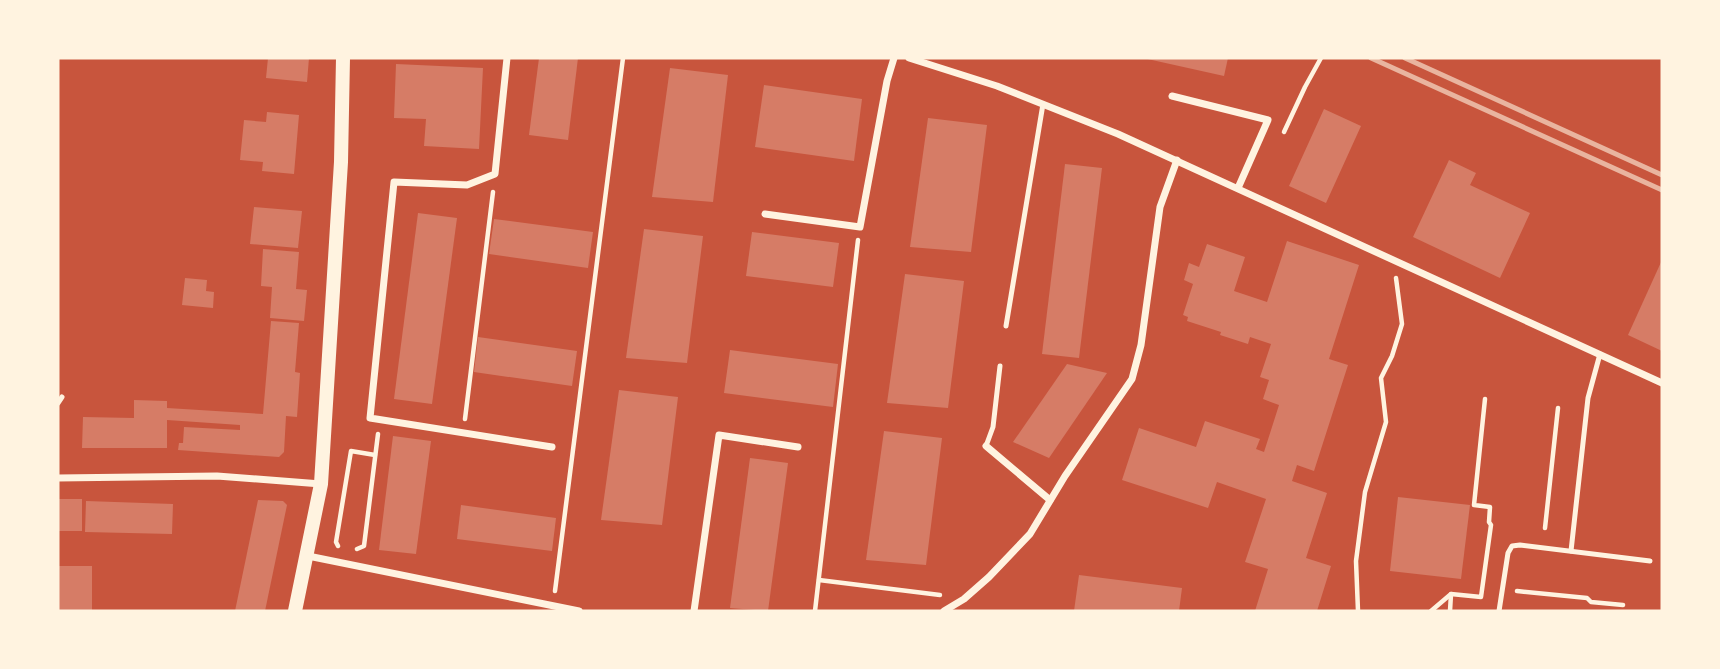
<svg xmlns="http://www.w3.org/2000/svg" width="1720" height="669" font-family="Spectral,serif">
<rect width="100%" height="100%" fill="#c8553d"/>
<!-- building -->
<g fill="#d67c66">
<polygon points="268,58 309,58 307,82 266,78"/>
<polygon points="539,58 578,58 568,140 529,135"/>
<polygon points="1143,58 1228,58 1224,76"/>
<polygon points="396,64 483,68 479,149 424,146 426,119 394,118"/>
<polygon points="670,68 728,75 713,202 652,197"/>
<polygon points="764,85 862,99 854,161 755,147"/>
<polygon points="1324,109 1361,126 1326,203 1289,186"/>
<polygon points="267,112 299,115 294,174 262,171 263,162 240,160 244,120 266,122"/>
<polygon points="928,118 987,125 971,252 910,247"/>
<polygon points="1449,160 1476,173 1470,185 1530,213 1500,278 1413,237"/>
<polygon points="1065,164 1102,168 1079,358 1042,354"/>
<polygon points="254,207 302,211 298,248 250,244"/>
<polygon points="418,213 457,218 432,404 394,399"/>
<polygon points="494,219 593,232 588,268 489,254"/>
<polygon points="644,229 703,236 687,363 626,358"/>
<polygon points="752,232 839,243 833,287 746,276"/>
<polygon points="1287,241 1359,265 1329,359 1348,365 1314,471 1297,465 1292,481 1327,493 1306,558 1331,566 1317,611 1255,611 1268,569 1245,562 1266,499 1217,482 1208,508 1122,480 1139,428 1196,447 1205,421 1260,439 1256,449 1264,452 1279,405 1263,399 1269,380 1260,377 1271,344 1250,337 1248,344 1220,335 1221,332 1187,321 1188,317 1183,315 1193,284 1184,280 1189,263 1199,267 1207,244 1245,257 1234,291 1267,302"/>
<polygon points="263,249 299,252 296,289 307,290 304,321 270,318 272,287 261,286"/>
<polygon points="1662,260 1662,351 1628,335"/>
<polygon points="905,274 964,281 948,408 887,403"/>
<polygon points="185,278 207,280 206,291 214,292 213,308 182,305"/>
<polygon points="271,321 299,323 295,372 300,373 297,417 286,416 284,452 279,457 178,450 179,443 183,443 184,427 240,430 240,425 167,420 167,448 82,448 83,417 134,418 134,400 167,401 167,408 263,414"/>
<polygon points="478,337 577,351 572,386 474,372"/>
<polygon points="730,350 838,364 833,407 724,393"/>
<polygon points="1067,364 1107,373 1049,458 1013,442"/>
<polygon points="619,390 678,397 662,525 601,520"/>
<polygon points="884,431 942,438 926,565 866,560"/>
<polygon points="393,436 431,441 416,554 379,550"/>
<polygon points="750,458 788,463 768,611 730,608"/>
<polygon points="1398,497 1470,505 1461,579 1390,571"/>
<rect x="58" y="499" width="24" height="32"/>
<polygon points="258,500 283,501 287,505 265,611 235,611"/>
<polygon points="86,501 173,504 172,534 85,532"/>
<polygon points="461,505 556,518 552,551 457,539"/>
<rect x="58" y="566" width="34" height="45"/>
<polygon points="1079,575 1182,588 1179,611 1074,611"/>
</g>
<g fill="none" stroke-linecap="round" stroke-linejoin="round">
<!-- path -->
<g stroke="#fff3e0" stroke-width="4.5">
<polyline points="1284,132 1305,87 1321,58"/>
<polyline points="465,419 493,192"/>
<polyline points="1545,528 1558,408"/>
<polyline points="338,546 336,542 351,451 375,455"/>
<polyline points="357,549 364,546 378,434"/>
<polyline points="819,580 940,595"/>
<polyline points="555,591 623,58"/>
<polyline points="1517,591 1587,598 1591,602 1623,605"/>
<polyline points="815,611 858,240"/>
<polyline points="1358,611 1356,561 1365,492 1386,422 1381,378 1392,356 1402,324 1396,278"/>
<polyline points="1431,611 1451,594 1481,597 1491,525 1489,522 1490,507 1474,505 1485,399"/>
<polyline points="1450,611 1451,594"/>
</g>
<!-- service -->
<g stroke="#fff3e0" stroke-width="5">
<polyline points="1006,326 1043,104"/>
<polyline points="58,403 62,397"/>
<polyline points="986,446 993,427 1000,366"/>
<polyline points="1571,551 1588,398 1600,354"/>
<polyline points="1499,611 1508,553 1512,546 1520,545 1650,561"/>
</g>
<!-- minor -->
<g stroke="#fff3e0" stroke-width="7">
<polyline points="507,58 495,174 467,185 394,182 370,418 552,447"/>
<polyline points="909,58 997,86 1118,134 1662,383"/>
<polyline points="1172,96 1268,120 1238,188"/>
<polyline points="765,214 860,227 887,81 894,58"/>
<polyline points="986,446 1050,500"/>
<polyline points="58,478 217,476 321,484"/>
<polyline points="308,556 579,611"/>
<polyline points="694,611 719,435 798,447"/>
<polyline points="944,611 964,599 989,577 1030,534 1065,476 1132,379 1141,345 1160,207 1177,160"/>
</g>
<!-- secondary -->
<polyline stroke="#fff3e0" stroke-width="14" points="295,611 321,484 341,162 343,58"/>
<!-- rail -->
<g stroke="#e9b49f" stroke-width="5">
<polyline points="1371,58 1662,190"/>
<polyline points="1405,58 1662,175"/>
</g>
</g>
<!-- border -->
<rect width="1720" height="669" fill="none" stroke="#fff3e0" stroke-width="119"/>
</svg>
